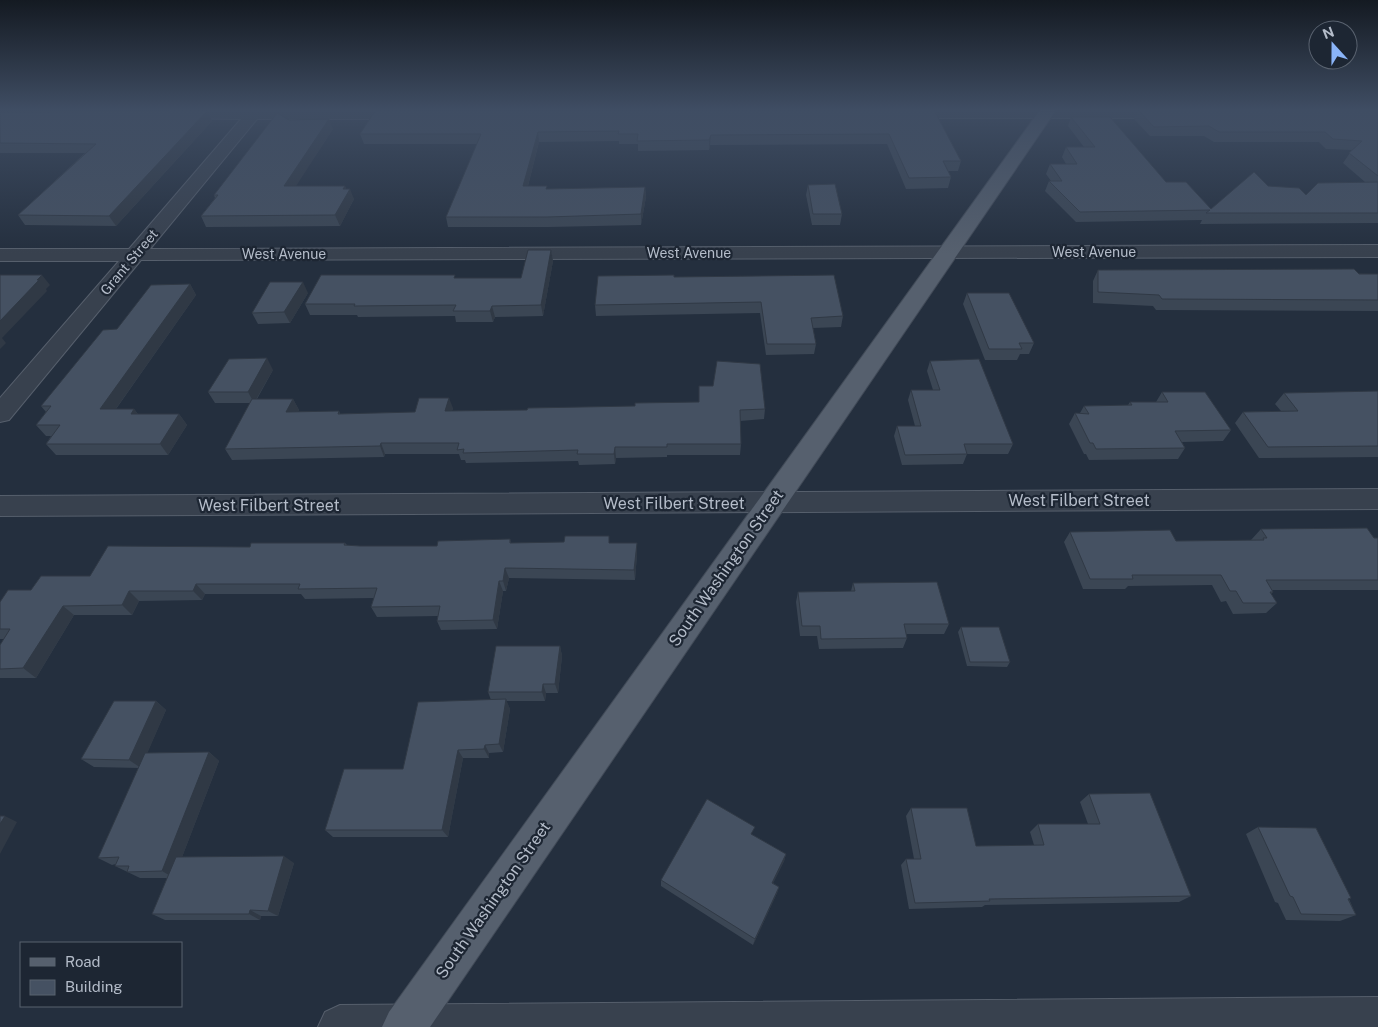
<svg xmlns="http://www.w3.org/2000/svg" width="1378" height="1027" font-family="'Public Sans',sans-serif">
<rect width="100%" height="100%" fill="#242f3e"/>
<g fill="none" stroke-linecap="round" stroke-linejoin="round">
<defs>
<g id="minor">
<polygon points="172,110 411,110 417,114 409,119 257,119 150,249 1378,245 1378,257 141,260 9,420 0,422 0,398 119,261 0,261 0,249 129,249 241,119 167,118 164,115"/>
<polygon points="895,110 1179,110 1182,113 1174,118 900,118 895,116 892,113"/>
<polygon points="1378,489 1378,509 0,516 0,496"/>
<polygon points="1378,997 1378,1027 318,1027 325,1012 340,1005"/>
</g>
<polygon id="primary" points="1040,110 1056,110 430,1027 382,1027 389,1012"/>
</defs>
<!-- minor casing -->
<use href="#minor" stroke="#565f6c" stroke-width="2"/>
<!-- primary casing -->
<use href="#primary" stroke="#414a57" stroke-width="2"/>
<!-- minor -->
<use href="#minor" fill="#38414e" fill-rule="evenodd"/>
<!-- primary -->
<use href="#primary" fill="#56606e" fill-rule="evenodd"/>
</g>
<!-- wall -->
<g fill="#3b4654">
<polygon points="934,110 961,161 958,171 948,171 951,177 948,188 906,189 887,144 710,145 709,150 638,151 638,144 619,144 619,141 539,142 528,186 547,189 645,187 646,197 641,225 549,227 448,227 446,217 477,144 364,144 360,134"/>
<polygon points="1138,110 1378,110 1378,223 1200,224 1202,220 1076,222 1045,191 1049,181 1051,181 1046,174 1050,164 1066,164 1062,157 1066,147 1084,147 1068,126 1071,117 1166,182 1211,209 1268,186 1306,195 1365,182 1343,163 1352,150 1326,149 1319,142 1214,142 1204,136 1150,136 1134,119"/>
<polygon points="207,111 212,121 116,226 25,225 18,215 85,153 0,153 0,112"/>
<polygon points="289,120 333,129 295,186 345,186 346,189 354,199 340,226 206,227 201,216 215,198 214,195"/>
<polygon points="808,185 842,214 840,225 812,225 806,195"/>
<polygon points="551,250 553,261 543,316 495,317 493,322 456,322 455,316 358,317 357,315 310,315 305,304 456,278 521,278"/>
<polygon points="1098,270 1378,274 1378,311 1156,310 1153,306 1093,303 1093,281"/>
<polygon points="674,277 843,316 841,327 813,328 816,344 814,354 766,355 760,313 596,316 595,305"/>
<polygon points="190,284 196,295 116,409 134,409 138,414 179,414 187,425 168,455 56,455 46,444 51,436 46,436 36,425 46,412 41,406 117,329"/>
<polygon points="308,293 290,323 258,324 252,313"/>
<polygon points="967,293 1034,343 1029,354 1020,354 1017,360 985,360 963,304"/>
<polygon points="930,361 1013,444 1008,454 967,454 963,464 902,465 894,436 897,426 915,426 908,400 911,390 933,390 927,371"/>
<polygon points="273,370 257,399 293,399 299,410 298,412 339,411 340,414 415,412 453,408 452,411 527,410 635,406 699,402 699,386 765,409 764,419 740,421 741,444 740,455 667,455 667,457 616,458 615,464 579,465 578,461 466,463 465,460 461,460 459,454 385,454 384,457 232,460 225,449 250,403 215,403 208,392"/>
<polygon points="1378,391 1378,457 1259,458 1235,423 1243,412 1281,411 1275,404 1284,393"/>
<polygon points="1162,392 1231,430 1223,441 1182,442 1185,448 1178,459 1089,460 1086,454 1084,454 1069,424 1075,413 1080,413 1084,406 1128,405 1130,402 1156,402"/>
<polygon points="1261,529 1378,538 1378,590 1272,590 1273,592 1271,594 1277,603 1266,613 1233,614 1226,601 1221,602 1212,585 1128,586 1125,589 1083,589 1064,542 1070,532 1176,541 1251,540"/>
<polygon points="510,539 511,543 610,543 637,554 635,580 509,578 506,591 503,591 497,629 441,630 437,621 438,616 377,617 371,607 374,598 305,599 301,594 205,594 202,600 139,601 132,615 74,615 36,678 0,678 0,645 4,639 0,639 0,602 31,590 90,576 250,547 345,543 347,545 360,546 437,546"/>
<polygon points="853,583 949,624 944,634 906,634 907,638 903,648 819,649 817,636 800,636 796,602 798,592 851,591"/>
<polygon points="961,627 1010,662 1007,667 967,666 958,632"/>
<polygon points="560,646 562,656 558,693 546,693 545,701 506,701 510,709 503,752 489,753 489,758 463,758 448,837 333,837 325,830 491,700 488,692"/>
<polygon points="156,701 166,710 147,753 209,752 219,761 182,857 294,863 278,916 261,916 260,920 165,920 152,914 167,878 140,878 115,866 116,864 112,865 98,858 139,768 94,767 81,759"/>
<polygon points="1089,794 1191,896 1179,902 985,905 982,907 909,909 901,865 906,859 914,859 906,816 911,808 976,846 1034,845 1030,832 1038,824 1088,824 1080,802"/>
<polygon points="1258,827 1351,898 1349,899 1356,915 1340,921 1286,920 1278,903 1275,902 1246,834"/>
<polygon points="753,835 786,854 784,861 773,883 779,887 777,893 753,945 661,886 661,880"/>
</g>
<!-- shaded-wall -->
<g fill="#303945">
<polygon points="207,111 212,121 116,226 109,216"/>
<polygon points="329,119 333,129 289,197 284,186"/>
<polygon points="538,132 539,142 525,197 523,186"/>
<polygon points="711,135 710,145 709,150 709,140"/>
<polygon points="345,186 348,194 350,189 354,199 340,226 335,215 343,189"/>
<polygon points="645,187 646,197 641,225 641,214"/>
<polygon points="551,250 553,261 543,316 541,305"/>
<polygon points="42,275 50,285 46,289 47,291 2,338 6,343 0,349 0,321"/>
<polygon points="303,282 308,293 290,323 284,312"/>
<polygon points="190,284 196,295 108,420 100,409"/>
<polygon points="492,306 495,317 493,322 490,311"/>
<polygon points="267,358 273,370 254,403 248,392"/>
<polygon points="449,398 453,408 449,421 445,411"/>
<polygon points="293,399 299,410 292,423 286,412"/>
<polygon points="134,409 143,420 131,414"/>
<polygon points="179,414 187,425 168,455 160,444"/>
<polygon points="381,443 385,454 384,457 380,446"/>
<polygon points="615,447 616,458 615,464 614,454"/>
<polygon points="637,543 637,554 635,580 634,570"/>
<polygon points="505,568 509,578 506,591 503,581"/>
<polygon points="499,581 503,591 497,629 493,620"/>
<polygon points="196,584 205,594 202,600 193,591"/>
<polygon points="129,591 139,601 132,615 122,605"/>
<polygon points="63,606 74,615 36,678 23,668"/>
<polygon points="560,646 562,656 558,693 555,684"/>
<polygon points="543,684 546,693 545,701 542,692"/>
<polygon points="506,699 510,709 503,752 499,744"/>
<polygon points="156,701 166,710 141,768 129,760"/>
<polygon points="485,745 489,753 489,758 484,749"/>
<polygon points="458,750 463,758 448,837 442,830"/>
<polygon points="209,752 219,761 174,878 162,871"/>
<polygon points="5,816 17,822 0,854 0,824"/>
<polygon points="786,854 784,861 770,889 772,883"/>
<polygon points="284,856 294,863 278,916 268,911"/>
<polygon points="779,887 777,893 753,945 755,939"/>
<polygon points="250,910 261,916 260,920 249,914"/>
</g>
<!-- building -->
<g fill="#455162" stroke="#303945">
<polygon points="934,110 961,161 943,161 951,177 909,178 889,134 711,135 709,140 637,141 638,134 618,134 619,131 538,132 523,186 547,186 546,189 645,187 641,214 547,217 446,217 481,134 360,134 375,111"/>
<polygon points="1138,110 1378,110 1378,176 1349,153 1362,141 1333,139 1325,132 1219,132 1209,126 1154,127"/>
<polygon points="207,111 109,216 18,215 96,144 0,143 0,112"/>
<polygon points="277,113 289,120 329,119 284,186 345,186 343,189 350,189 335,215 201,216 218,195 214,195"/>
<polygon points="1071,117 1110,117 1166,182 1186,182 1211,209 1254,172 1268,186 1299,188 1306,195 1318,183 1378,182 1378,213 1206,213 1210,210 1080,212 1049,181 1062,181 1050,164 1077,164 1066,147 1095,147"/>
<polygon points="835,184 842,214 813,214 808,185"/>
<polygon points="528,250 551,250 541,305 492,306 490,311 453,311 456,305 354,306 355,304 305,304 321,275 455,275 454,278 521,278"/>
<polygon points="1354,269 1359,274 1378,274 1378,300 1162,299 1159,295 1098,292 1098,270"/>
<polygon points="0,275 42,275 37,280 39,280 0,321"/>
<polygon points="674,275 674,277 834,275 843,316 811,318 816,344 767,344 761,302 595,305 598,276"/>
<polygon points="270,282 303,282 284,312 252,313"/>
<polygon points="190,284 100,409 134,409 131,414 179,414 160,444 46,444 60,425 36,425 51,406 41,406 103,330 117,329 151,285"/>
<polygon points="967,293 1009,293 1034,343 1019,343 1022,349 989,349"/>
<polygon points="267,358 248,392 208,392 229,359"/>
<polygon points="979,359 1013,444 964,444 967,454 905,455 897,426 921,426 911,390 940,390 930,361"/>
<polygon points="717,361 760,364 765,409 740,410 741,444 667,444 667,447 615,447 614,454 577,454 578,450 463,453 464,449 457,450 459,443 381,443 380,446 225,449 252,399 293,399 286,412 339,411 338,414 415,412 419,398 449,398 445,411 527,410 528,408 635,406 635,403 699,402 699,386 713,386"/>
<polygon points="1378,391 1378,446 1268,447 1243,412 1298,411 1284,393"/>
<polygon points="1162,392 1205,392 1231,430 1175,431 1185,448 1096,449 1093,443 1090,443 1075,413 1089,414 1084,406 1132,405 1130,402 1168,402"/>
<polygon points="1367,528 1374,538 1378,538 1378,580 1266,580 1273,592 1270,592 1277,603 1243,603 1236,591 1230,591 1221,575 1132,575 1133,579 1090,579 1070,532 1170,530 1176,541 1264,540 1263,538 1267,538 1261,529"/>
<polygon points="565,536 609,536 609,543 637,543 634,570 505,568 503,581 499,581 493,620 437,621 440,606 371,607 377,588 298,589 300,584 196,584 193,591 129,591 122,605 63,606 23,668 0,669 0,645 10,629 0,629 0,602 8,590 31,590 41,576 90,576 108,546 250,547 251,543 345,543 344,545 360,546 437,546 438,541 510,539 510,543 564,542"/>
<polygon points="937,582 949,624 904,624 907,638 821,639 820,626 802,626 798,592 855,591 853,583"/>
<polygon points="961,627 999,627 1010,662 970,662"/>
<polygon points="496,646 560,646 555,684 543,684 542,692 488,692"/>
<polygon points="506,699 499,744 485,745 484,749 458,750 442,830 325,830 344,769 403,769 418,702"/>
<polygon points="114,701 156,701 129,760 81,759"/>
<polygon points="209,752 162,871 127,872 129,866 115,866 119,857 98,858 145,753"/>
<polygon points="1150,793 1191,896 989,899 990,901 915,903 906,859 921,859 911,808 967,808 976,846 1044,845 1038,824 1100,824 1089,794"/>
<polygon points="707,799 755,827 751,834 786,854 772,883 779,887 755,939 661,880"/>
<polygon points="0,816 5,816 0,824"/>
<polygon points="1258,827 1316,828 1351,898 1348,899 1356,915 1301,914 1293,897 1290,896"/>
<polygon points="284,856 268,911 250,910 249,914 152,914 176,857"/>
</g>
<!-- sky -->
<linearGradient id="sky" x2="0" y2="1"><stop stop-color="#141a22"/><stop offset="0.43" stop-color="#3f4d63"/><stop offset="1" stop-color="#3f4d63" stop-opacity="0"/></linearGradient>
<rect width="1378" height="254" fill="url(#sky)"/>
<g text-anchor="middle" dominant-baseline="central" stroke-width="4.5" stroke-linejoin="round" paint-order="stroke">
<!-- far-street labels -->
<g font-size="14" fill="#b4bcc9" stroke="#1d2633">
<text x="1094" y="252">West Avenue</text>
<text x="689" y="253">West Avenue</text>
<text x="284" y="254">West Avenue</text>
<text transform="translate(129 262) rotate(-50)">Grant Street</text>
</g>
<!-- street labels -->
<g font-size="16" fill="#b4bcc9" stroke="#1d2633">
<text x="1079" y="500">West Filbert Street</text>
<text x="674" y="503">West Filbert Street</text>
<text x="269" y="505">West Filbert Street</text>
<text transform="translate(726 568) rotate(-55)">South Washington Street</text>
<text transform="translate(493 900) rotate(-55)">South Washington Street</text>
</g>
</g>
<!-- legend -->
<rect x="20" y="942" width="162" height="65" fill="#1d2633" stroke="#59626f"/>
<rect x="30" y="958" width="25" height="8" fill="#56606e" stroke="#59626f"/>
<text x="65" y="967" font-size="15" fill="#b4bcc9">Road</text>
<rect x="30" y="980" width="25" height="15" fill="#455162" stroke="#59626f"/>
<text x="65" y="992" font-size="15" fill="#b4bcc9">Building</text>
<!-- north arrow -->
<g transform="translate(1333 45) rotate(339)"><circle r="24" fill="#1d2633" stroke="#59626f"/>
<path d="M0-4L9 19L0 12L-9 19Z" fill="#8ab4f8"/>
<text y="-8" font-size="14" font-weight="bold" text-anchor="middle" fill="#b4bcc9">N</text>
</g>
</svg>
